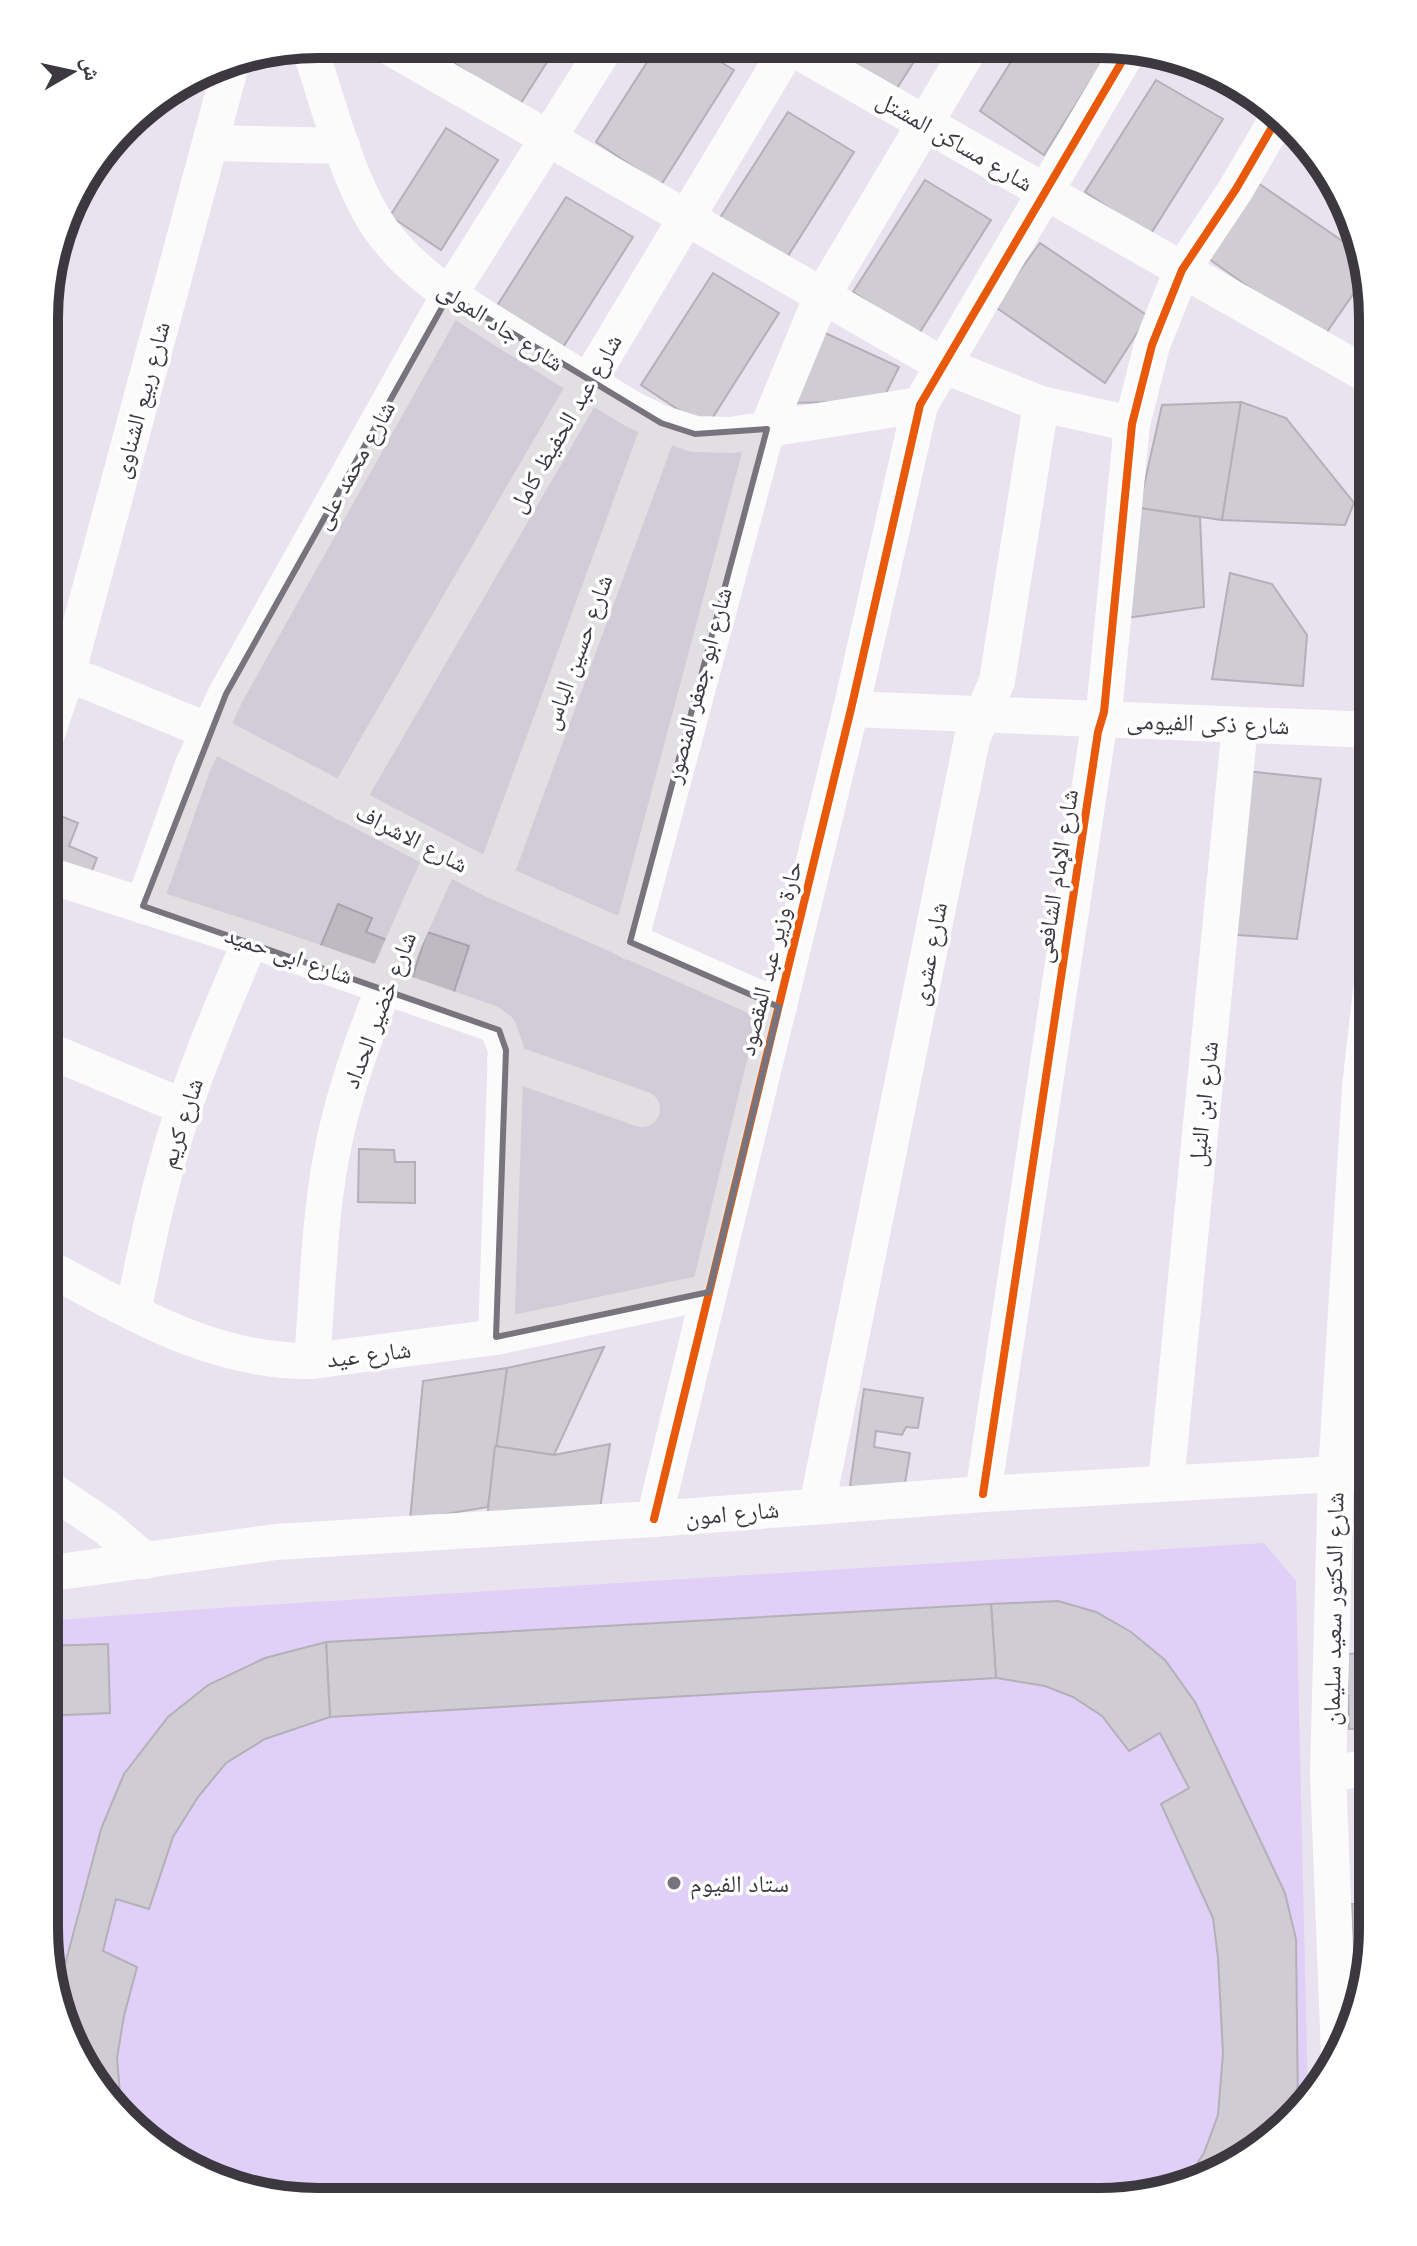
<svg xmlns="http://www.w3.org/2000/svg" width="1417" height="2246" font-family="'Libre Baskerville','Noto Naskh Arabic',serif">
<rect width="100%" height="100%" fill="#e8e3ee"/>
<!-- green -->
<polygon fill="#e0cff7" points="1264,1543 1296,1581 1308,2101 1204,2181 1099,2202 283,2200 152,2146 65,2033 44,1928 44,1621 217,1608"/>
<!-- building -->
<g fill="#cfccd4" stroke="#b4b0b8" stroke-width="2">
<polygon points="466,44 558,45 519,106 454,63"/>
<polygon points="658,45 692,45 734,70 661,185 596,142"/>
<polygon points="832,46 924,46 890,99 826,56"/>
<polygon points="1021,46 1112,46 1044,155 980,111"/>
<polygon points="1156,80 1223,119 1150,235 1085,192"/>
<polygon points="788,112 854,152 781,267 716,224"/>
<polygon points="446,128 498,160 441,250 390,216"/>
<polygon points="925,180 991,220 918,335 853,292"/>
<polygon points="1258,183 1360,253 1365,277 1322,339 1209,259"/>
<polygon points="566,197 633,237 560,352 495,309"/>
<polygon points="1040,243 1148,316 1105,383 994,306"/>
<polygon points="713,273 779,313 706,428 641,385"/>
<polygon points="823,332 899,367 882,401 789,403"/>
<polygon points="1241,402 1222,520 1139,508 1162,405"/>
<polygon points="1241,402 1286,418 1354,503 1345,525 1222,520"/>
<polygon points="1139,508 1200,517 1204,607 1126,618"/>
<polygon points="1230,573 1272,584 1307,635 1303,686 1212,679"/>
<polygon points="1246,771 1321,779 1297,939 1222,934"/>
<polygon points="46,810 78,823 69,846 97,858 89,878 45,860"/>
<polygon points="338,904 372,918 366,932 387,940 372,978 317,955"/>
<polygon points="427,932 469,946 450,1004 408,991"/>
<polygon points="359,1149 394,1150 395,1162 415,1162 415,1203 358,1202"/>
<polygon points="604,1347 554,1455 495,1446 507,1368"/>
<polygon points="507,1368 488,1507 410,1520 423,1381"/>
<polygon points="864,1389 923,1398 918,1428 906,1427 902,1435 876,1431 874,1447 910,1453 903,1495 850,1486"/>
<polygon points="610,1444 598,1521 486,1528 495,1446 554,1455"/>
<polygon points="1058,1601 1096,1612 1131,1632 1165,1660 1195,1702 1285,1893 1296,1939 1298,2109 1204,2181 1183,2185 1204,2153 1218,2115 1223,2053 1218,1958 1213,1918 1161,1804 1189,1788 1160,1733 1129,1751 1102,1716 1073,1697 1045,1686 996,1678 991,1604"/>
<polygon points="991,1604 996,1678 330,1717 326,1642"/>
<polygon points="326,1642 330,1717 265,1739 226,1763 198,1797 173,1837 149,1909 116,1899 103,1951 137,1967 124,2016 117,2058 121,2106 65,2033 57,1995 101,1829 124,1774 168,1717 208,1685 265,1658"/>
<polygon points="108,1644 110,1713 44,1716 44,1646"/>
<polygon points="1372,1653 1372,1728 1349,1729 1347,1654"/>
<polygon points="1352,1904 1372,1904 1372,1946 1361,1996 1356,1996"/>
</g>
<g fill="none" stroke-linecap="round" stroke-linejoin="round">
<!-- street -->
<g stroke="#fcfbfc" stroke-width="36">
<polyline points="384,44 943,365 1041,404 1132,424"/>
<polyline points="787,45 1373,378"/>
<path d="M309,46C327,99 341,157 367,207C399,269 461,302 517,338C555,362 593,385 632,409L661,423L695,434L731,435L920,405"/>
<polyline points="210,143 342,146"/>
<polyline points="46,671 89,682 208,731 493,880 779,1007"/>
<polyline points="851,709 1373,730"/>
<polyline points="46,737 67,675 232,61"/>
<polyline points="344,803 588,382 790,45"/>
<polyline points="45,874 251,940 490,1023 499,1030 506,1050 496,1337"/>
<polyline points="493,880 661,423"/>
<polyline points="143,906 193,765 226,694 449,295 607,45"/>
<polyline points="630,942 767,429 822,296 971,46"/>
<polyline points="45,1049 184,1107"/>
<polyline points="505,1061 642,1109"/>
<path d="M45,1266C132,1312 211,1362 312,1361L496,1337L709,1292"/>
<path d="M133,1312C147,1242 162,1172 185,1105C204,1049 227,994 251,940"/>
<path d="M312,1361C318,1287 319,1210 335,1138C357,1038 402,947 443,855"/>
<polyline points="1166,1483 1240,725"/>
<polyline points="45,1486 106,1527 146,1561"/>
<polyline points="983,1494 1098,732 1104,712 1132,424 1152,345 1182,270 1236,189 1278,117"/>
<polyline points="817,1506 972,739 997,681 1041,404"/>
<polyline points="654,1519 851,709 920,405 1131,46"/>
<polyline points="44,1574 276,1542 654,1519 983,1494 1373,1472"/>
<polyline points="1328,1773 1372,1768"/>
<polyline points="1339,2055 1328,1773 1336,1473 1360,1087 1373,973"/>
</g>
<defs>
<g id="cycleway">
<polyline points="983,1494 1098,732 1104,712 1132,424 1152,345 1182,270 1236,189 1278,117"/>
<polyline points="654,1519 851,709 920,405 1131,46"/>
</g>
</defs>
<!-- cycleway casing -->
<use href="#cycleway" stroke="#fff" stroke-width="13"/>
<!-- cycleway -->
<use href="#cycleway" stroke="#e8590c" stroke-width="8"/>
</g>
<!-- marked area -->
<path fill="#78747d" fill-opacity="0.2" stroke="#78747d" stroke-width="6" stroke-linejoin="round" d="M449,295L661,423L695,434L767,429L630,942L779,1007L709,1292L496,1337L506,1050L499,1030L143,906L226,694Z"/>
<!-- markers -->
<circle fill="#78747d" stroke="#fff" stroke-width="3" cx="674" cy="1883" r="8"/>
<g text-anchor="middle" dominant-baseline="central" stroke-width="7" stroke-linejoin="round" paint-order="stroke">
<!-- street labels -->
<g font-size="24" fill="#3b3840" stroke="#fff">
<text transform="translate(955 141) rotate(30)">شارع مساكن المشتل</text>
<text transform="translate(501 326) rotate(33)">شارع جاد المولى</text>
<text transform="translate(141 400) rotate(-75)">شارع ربيع الشناوى</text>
<text transform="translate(565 423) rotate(-60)">شارع عبد الحفيظ كامل</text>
<text transform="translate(354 465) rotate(-61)">شارع محمد على</text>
<text transform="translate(577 652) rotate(-70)">شارع حسين الياس</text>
<text transform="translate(698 685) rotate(-75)">شارع ابو جعفر المنصور</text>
<text transform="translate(1208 723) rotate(2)">شارع ذكى الفيومى</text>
<text transform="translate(412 838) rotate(27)">شارع الاشراف</text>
<text transform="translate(1056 876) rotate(-81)">شارع الإمام الشافعى</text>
<text transform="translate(929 954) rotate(-79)">شارع عشرى</text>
<text transform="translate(289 955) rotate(19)">شارع ابى حميد</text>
<text transform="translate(770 958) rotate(-76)">حارة وزير عبد المقصود</text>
<text transform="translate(379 1010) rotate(-69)">شارع خضير الحداد</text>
<text transform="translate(1203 1104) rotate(-84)">شارع ابن النيل</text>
<text transform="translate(181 1123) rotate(-72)">شارع كريم</text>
<text transform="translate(369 1354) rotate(-7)">شارع عيد</text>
<text transform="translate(732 1513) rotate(-5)">شارع امون</text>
<text transform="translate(1333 1609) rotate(-89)">شارع الدكتور سعيد سليمان</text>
</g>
<!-- poi labels -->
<g font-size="24" fill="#3b3840" stroke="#fff" text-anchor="start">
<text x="690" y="1883">ستاد الفيوم</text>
</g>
</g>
<!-- crop -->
<path d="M0 0H1417V2246H0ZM318 58H1099A260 260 0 0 1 1359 318V1928A260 260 0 0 1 1099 2188H318A260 260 0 0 1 58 1928V318A260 260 0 0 1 318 58Z" fill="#fff" fill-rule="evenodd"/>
<path fill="none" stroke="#3b3840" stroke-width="10" d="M318 58H1099A260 260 0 0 1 1359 318V1928A260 260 0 0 1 1099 2188H318A260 260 0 0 1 58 1928V318A260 260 0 0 1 318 58Z"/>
<!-- north arrow -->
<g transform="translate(72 72) rotate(81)" stroke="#ffffff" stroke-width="6" paint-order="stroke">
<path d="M0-6L14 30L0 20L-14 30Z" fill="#3b3840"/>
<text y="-12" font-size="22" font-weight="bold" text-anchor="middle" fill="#3b3840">ش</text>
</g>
</svg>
